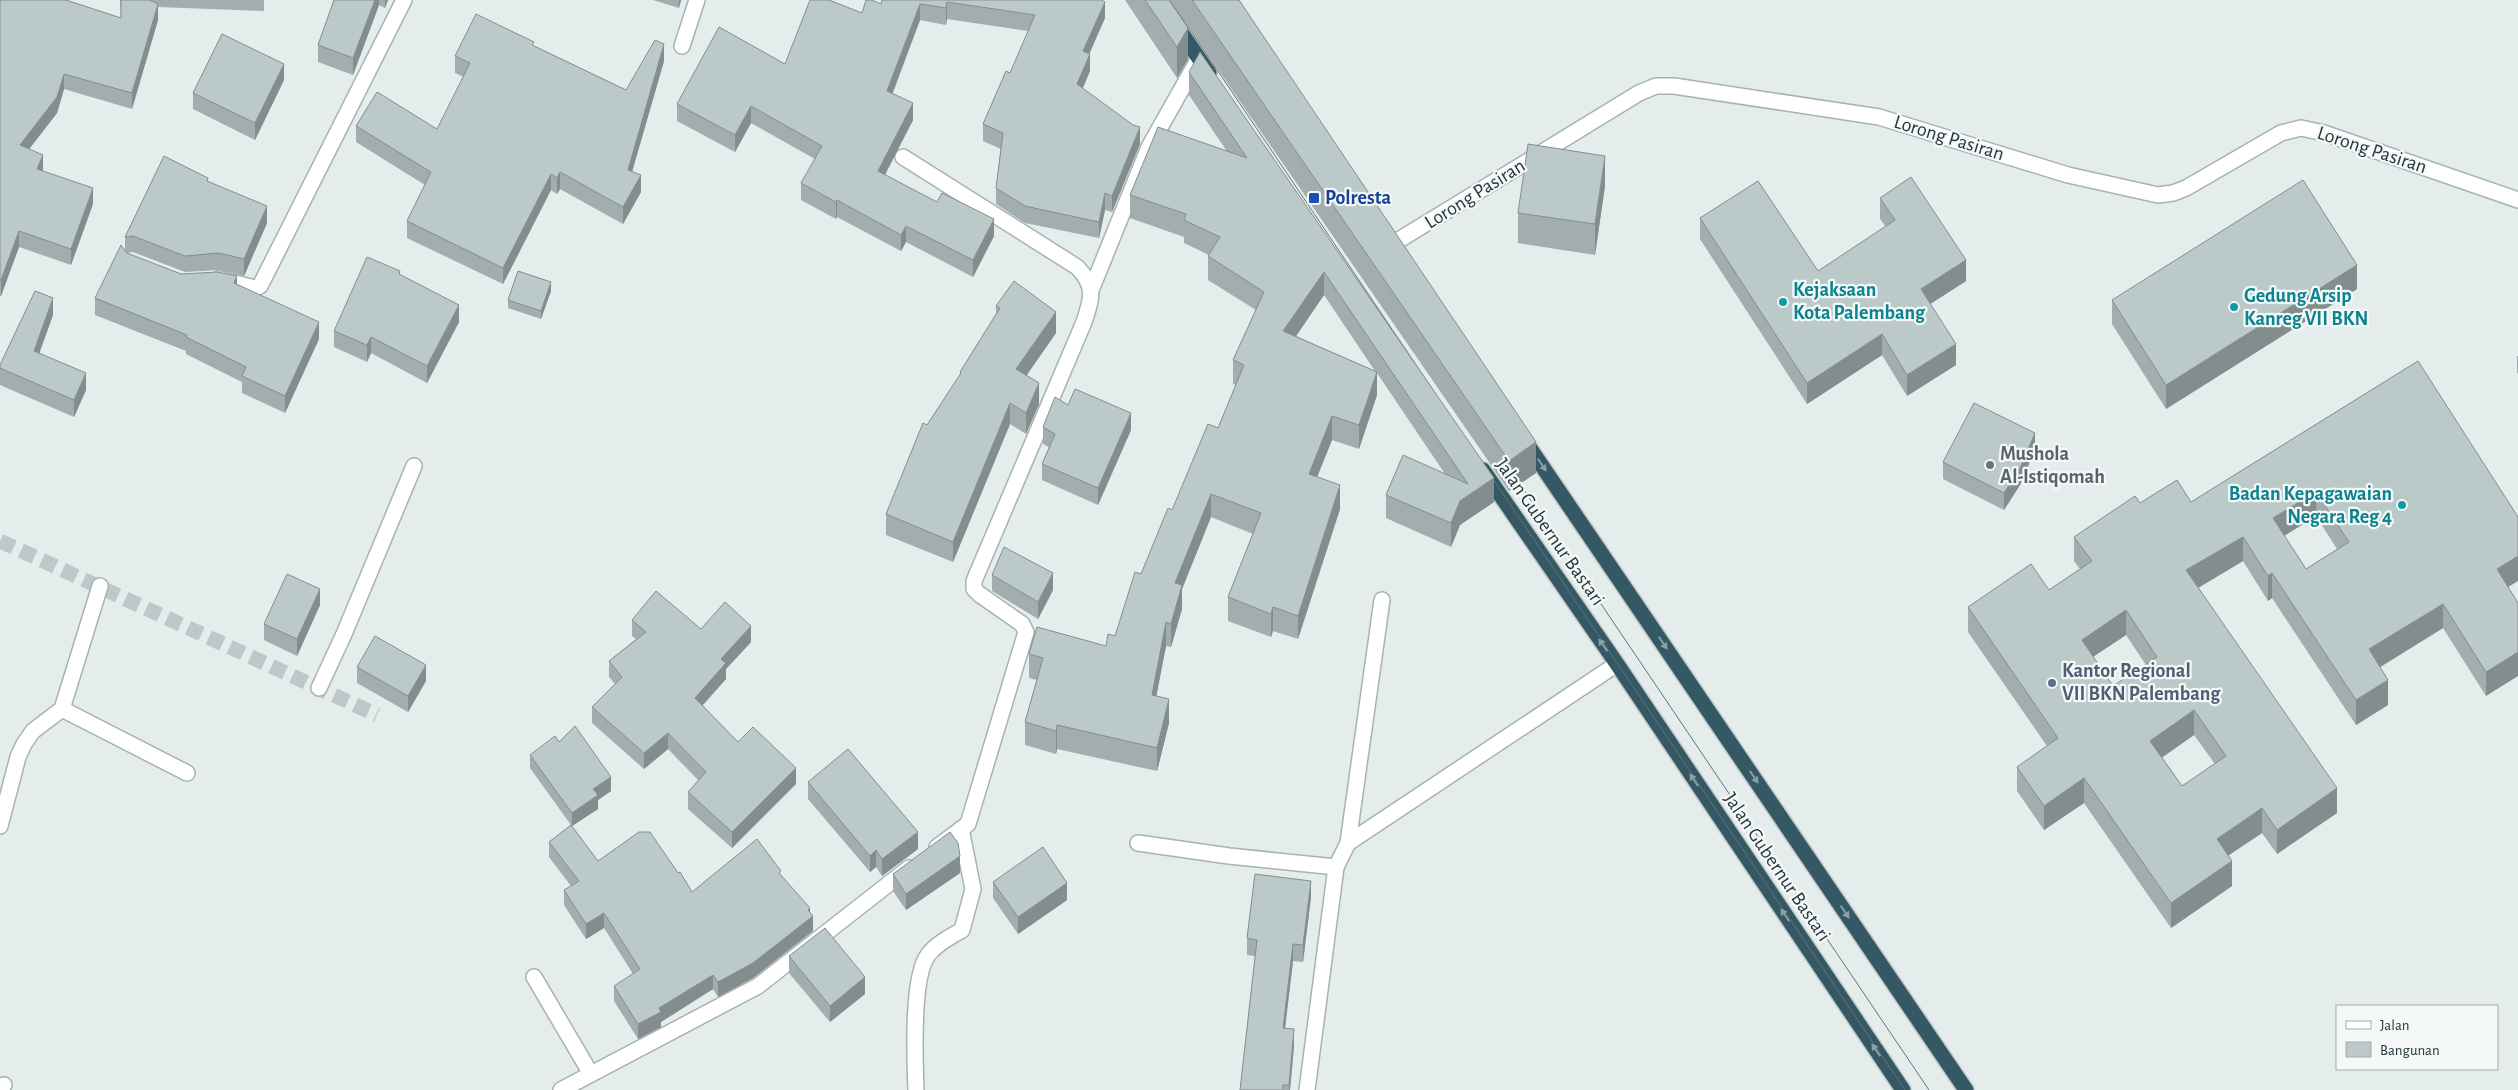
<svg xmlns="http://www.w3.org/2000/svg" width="2518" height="1090" font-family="'Alegreya Sans',sans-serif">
<rect width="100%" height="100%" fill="#e4ecec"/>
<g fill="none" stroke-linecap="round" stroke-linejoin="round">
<!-- street-tunnel -->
<polyline stroke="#bec8c9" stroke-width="15" stroke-dasharray="15 8" stroke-linecap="butt" points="0,541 377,715"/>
<defs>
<g id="street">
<polyline points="682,46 697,0"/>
<path d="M903,157L1077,267C1096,286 1092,298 1084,322L974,581V589L979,594L1022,624L1026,632L968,824L937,847"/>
<polyline points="1394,243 1639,93 1656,86 1674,86 1879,117 2068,175 2158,195 2173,193 2186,188 2281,133 2301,128 2324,133 2518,200"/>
<polyline points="219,279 255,288 260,286 404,0"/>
<polyline points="1092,288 1149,147 1198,60"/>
<polyline points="319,688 344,634 414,466"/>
<polyline points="62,709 187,773"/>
<polyline points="0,826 18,757 24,744 33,731 62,709 100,586"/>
<polyline points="1138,843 1229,856 1336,867"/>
<polyline points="1348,843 1382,600"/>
<polyline points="534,977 591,1074"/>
<polyline points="0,1086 4,1085"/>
<polyline points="561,1090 758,986 909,868"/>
<path d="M916,1090C915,1061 911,978 928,955C936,944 950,937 962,930L973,889L961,829"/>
<polyline points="1307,1090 1336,867 1348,843 1617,664"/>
</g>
<g id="highway">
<polyline points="1159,0 1209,73"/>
<polyline points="1525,441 1966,1090"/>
<polyline points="1483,470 1617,664 1903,1090"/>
</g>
</defs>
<!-- street casing -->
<use href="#street" stroke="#a7b2b4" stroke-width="18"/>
<!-- highway casing -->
<use href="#highway" stroke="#c2c7c8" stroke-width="18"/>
<!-- street -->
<use href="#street" stroke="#fff" stroke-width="15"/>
<!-- highway -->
<use href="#highway" stroke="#345965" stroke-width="15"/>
<!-- tram -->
<g stroke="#607377" stroke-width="1">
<polyline points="1170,0 1435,393"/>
<polyline points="1487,470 1905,1090"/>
<polyline points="1512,472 1929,1090"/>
</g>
</g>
<!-- wall -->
<g fill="#a2adad" fill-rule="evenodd">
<polygon points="0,0 121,18 120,0 264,0 264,11 158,7 158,20 132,109 64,89 57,113 29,149 43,171 93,204 71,265 19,247 1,296 0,296"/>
<polygon points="334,0 388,0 385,8 379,5 353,75 318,62 318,45"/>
<polygon points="653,0 681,0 679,8"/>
<polygon points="1101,0 1105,18 1089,54 1090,71 1083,88 1140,144 1112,212 1105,210 1099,238 1025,223 996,204 996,188 1001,149 983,141 983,124 1010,73 1028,31 947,19 946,25 920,20 893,93 913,120 885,175 994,236 973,277 906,242 901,251 837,217 836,219 801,200 801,183 815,159 751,123 735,152 677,121 677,104 785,64 862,13 881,4"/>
<polygon points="1125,0 1169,0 1188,59 1177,78"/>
<polygon points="1170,0 1239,0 1536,473 1509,491"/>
<polygon points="534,46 626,90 664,61 632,171 641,192 623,224 560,189 557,194 551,190 503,284 407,238 407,221 425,185 356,142 356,126 437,129 464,77 455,73 455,56"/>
<path d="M1189,72L1494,502L1460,525L1451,547L1386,518V495L1445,474L1377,373V395L1359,449L1332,440L1317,477L1340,509L1298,639L1273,631L1271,637L1228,621V597L1253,534L1211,517L1182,589V609L1171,647L1166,646L1156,696L1169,723L1157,771L1057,749L1056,754L1025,745V722L1037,680L1029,678V654L1106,646L1115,636L1141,574L1172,510L1218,428L1236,385L1233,384V360L1256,310L1208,280V256L1209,255L1184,243V237L1130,218V195L1226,150L1189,95ZM1324,295L1375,371L1296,336Z"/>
<polygon points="284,80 255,140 193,109 193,93"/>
<polygon points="208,181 267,223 244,276 219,270 185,272 133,252 127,253 181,274 237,284 319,339 285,413 242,393 242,382 186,354 186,351 95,315 95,298 125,251 125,237"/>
<polygon points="1605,186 1595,255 1518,243 1518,213"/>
<polygon points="1880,198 1966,281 1930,304 1956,365 1907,396 1882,355 1807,404 1700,239 1700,218 1818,271 1886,227 1880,219"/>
<polygon points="400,275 459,322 427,383 371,353 367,362 334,347 334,331"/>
<polygon points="2357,289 2166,409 2112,324 2112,300"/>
<polygon points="551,291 541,319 508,308 508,300"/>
<polygon points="996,306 1056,333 1027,375 1039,404 1026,434 1010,424 953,562 886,535 886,514 927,425 960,375 960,372 996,314"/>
<polygon points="53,315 39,353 86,390 74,417 0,385 0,365"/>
<polygon points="2517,356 2518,356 2518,374 2517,373"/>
<path d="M2418,361L2508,587L2486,696L2443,628L2380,667L2388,705L2356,725L2272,598L2268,601L2243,561L2198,588L2337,813L2277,854L2262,833L2229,855L2232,886L2171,928L2084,803L2044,830L2017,791V767L2047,746L1968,632V607L2049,590L2080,569L2074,561V537L2140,503L2191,502ZM2316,516L2337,549L2306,569L2284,536ZM2126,635L2146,665L2113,686L2093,657ZM2194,735L2215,764L2182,786L2162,757Z"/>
<polygon points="1068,405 1131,430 1098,505 1042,480 1042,464 1049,447 1043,444 1043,427"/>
<polygon points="2035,450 2020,485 2004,510 1943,479 1943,462"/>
<polygon points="992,575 1053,590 1038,619 992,591"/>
<polygon points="320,605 297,656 264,640 264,624"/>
<polygon points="632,620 701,629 751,642 726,669 726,679 702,705 738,742 796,784 732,848 688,809 688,792 699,781 668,749 644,769 592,723 592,707 615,684 609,677 609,661 636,639 632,636"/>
<polygon points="357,667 426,681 408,712 357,683"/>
<polygon points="559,742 611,791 598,800 598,809 572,826 598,861 692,892 781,875 810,913 813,931 753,978 718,997 713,989 661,1022 661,1027 638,1039 614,1001 614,986 633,974 604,928 586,939 564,905 564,890 571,886 549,857 549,842 571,825 530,768 530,755"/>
<polygon points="808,782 918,849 882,876 876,867 870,872 808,799"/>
<polygon points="960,873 906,910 893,891 893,874"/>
<polygon points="993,882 1067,900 1018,934 993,898"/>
<polygon points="1311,897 1303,962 1293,961 1285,1028 1294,1046 1290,1090 1240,1090 1255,956 1247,955 1247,938"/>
<polygon points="789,956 865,994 830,1022 789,973"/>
</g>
<!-- shaded-wall -->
<g fill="#848d8d">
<polygon points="375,0 379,0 379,5 353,75 353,58"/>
<polygon points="385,0 388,0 385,8"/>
<polygon points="679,0 681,0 679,8"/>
<polygon points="947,2 947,19 946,25 946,8"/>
<polygon points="1105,2 1105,18 1083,68 1083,51"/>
<polygon points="158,4 158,20 132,109 132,93"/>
<polygon points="920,4 920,20 887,107 887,91"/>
<polygon points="1188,28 1188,59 1177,78 1177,47"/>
<polygon points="664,44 664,61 628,186 628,170"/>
<polygon points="1090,54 1090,71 1077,101 1077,84"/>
<polygon points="284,64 284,80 255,140 255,123"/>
<polygon points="64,74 64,89 57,113 20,161 20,145"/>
<polygon points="913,103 913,120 878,188 878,171"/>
<polygon points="751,106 751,123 735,152 735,135"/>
<polygon points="1140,127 1140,144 1112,212 1112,196"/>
<polygon points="43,155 43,171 37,169"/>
<polygon points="1605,156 1605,186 1595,255 1595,224"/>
<polygon points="560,172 560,189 557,194 557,178"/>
<polygon points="551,174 551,190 503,284 503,268"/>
<polygon points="641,175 641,192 623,224 623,207"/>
<polygon points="93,188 93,204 71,265 71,249"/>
<polygon points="1105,193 1105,210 1099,238 1099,222"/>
<polygon points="837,200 837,217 836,219 836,202"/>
<polygon points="267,206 267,223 244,276 244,259"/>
<polygon points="994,219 994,236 973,277 973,260"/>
<polygon points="906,226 906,242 901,251 901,235"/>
<polygon points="19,231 19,247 1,296 1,280"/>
<polygon points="1966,260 1966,281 1921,310 1921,289"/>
<polygon points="2357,265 2357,289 2166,409 2166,385"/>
<polygon points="1324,272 1324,295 1283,355 1283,331"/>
<polygon points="237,276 237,293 234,283"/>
<polygon points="551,282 551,291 541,319 541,311"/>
<polygon points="53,298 53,315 34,368 34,351"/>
<polygon points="459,305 459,322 427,383 427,366"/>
<polygon points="1056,312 1056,333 1016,390 1016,369"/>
<polygon points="319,322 319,339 285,413 285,396"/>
<polygon points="1882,334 1882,355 1807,404 1807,383"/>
<polygon points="371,337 371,353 367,362 367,345"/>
<polygon points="1956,344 1956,365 1907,396 1907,375"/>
<polygon points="1377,372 1377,395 1359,449 1359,425"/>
<polygon points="86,373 86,390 74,417 74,400"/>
<polygon points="1039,383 1039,404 1026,434 1026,413"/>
<polygon points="1010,403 1010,424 953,562 953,542"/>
<polygon points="1131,413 1131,430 1098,505 1098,488"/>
<polygon points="1332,416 1332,440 1309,497 1309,474"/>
<polygon points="2035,433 2035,450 2020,485 2004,510 2004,493"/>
<polygon points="1536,442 1536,473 1509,491 1509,461"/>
<polygon points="1494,478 1494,502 1460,525 1451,547 1451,523 1460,501"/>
<polygon points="1340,485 1340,509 1298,639 1298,616"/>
<polygon points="2316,492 2316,516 2273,543 2273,518"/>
<polygon points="1211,494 1211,517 1182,589 1182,609 1171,647 1171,624 1175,583"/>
<polygon points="2243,537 2243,561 2186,595 2186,570"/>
<polygon points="2518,556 2518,581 2497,594 2497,569"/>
<polygon points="1053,573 1053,590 1038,619 1038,602"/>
<polygon points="2272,573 2272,598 2268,601 2268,576"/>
<polygon points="320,589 320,605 297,656 297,639"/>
<polygon points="2443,604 2443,628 2369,674 2369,649"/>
<polygon points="1273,607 1273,631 1271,637 1271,614"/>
<polygon points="2126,610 2126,635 2082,664 2082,640"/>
<polygon points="1166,622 1166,646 1152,719 1152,695"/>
<polygon points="751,626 751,642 726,669 726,679 695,714 695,698 721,659"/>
<polygon points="2518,652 2518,676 2486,696 2486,672"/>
<polygon points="426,665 426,681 408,712 408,696"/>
<polygon points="2388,680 2388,705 2356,725 2356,700"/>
<polygon points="1169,699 1169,723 1157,771 1157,748"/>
<polygon points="2194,710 2194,735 2150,766 2150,741"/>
<polygon points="1057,725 1057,749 1056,754 1056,731"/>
<polygon points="668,733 668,749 644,769 644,753"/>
<polygon points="796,768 796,784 732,848 732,832"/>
<polygon points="611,777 611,791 598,800 598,809 572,826 572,813 593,789"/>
<polygon points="2084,778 2084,803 2044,830 2044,806"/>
<polygon points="2337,788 2337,813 2277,854 2277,830"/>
<polygon points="2262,808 2262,833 2217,863 2217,839"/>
<polygon points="918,832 918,849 882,876 882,859"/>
<polygon points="876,850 876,867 870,872 870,856"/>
<polygon points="960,856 960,873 906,910 906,894"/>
<polygon points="2232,861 2232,886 2171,928 2171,903"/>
<polygon points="1311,881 1311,897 1303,962 1303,945"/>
<polygon points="1067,883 1067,900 1018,934 1018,917"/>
<polygon points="810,908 810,918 813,916 813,931 753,978 718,997 718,982"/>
<polygon points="604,913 604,928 586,939 586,924"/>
<polygon points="1293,944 1293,961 1283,1045 1283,1028"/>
<polygon points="713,975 713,989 661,1022 661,1027 638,1039 638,1024 659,1008"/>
<polygon points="865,977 865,994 830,1022 830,1006"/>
<polygon points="1294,1029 1294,1046 1290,1090 1289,1090"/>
</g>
<!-- building -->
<g fill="#bcc9c9" stroke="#848d8d" fill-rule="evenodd">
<polygon points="0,0 66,0 121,18 121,0 149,0 158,4 132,93 64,74 57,97 20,145 43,155 37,169 93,188 71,249 19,231 1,280 0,280"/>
<polygon points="334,0 375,0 353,58 318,45"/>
<polygon points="810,0 829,0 862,13 866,0 872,0 881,4 882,0 1101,0 1105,2 1083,51 1090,54 1077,84 1133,125 1140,127 1112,196 1105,193 1099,222 1025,206 996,188 1003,133 983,124 1006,71 1010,73 1035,15 947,2 946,8 920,4 887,91 913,103 878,171 937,202 942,193 994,219 973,260 906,226 901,235 837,200 836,202 801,183 822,146 751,106 735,135 677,104 719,27 785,64"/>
<polygon points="1145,0 1169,0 1188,28 1177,47"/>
<polygon points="1192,0 1239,0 1536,442 1509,461"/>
<polygon points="476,14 534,42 532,45 626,90 655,40 664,44 628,170 641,175 623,207 560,172 557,178 551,174 503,268 407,221 431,172 356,126 377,92 437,129 470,63 455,56"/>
<polygon points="222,34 284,64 255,123 193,93"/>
<polygon points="1200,52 1494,478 1460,501 1451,523 1386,495 1403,455 1468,484 1324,272 1283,331 1377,372 1359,425 1332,416 1309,474 1340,485 1298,616 1273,607 1271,614 1228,597 1261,513 1211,494 1175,583 1182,585 1171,624 1166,622 1152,695 1169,699 1157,748 1057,725 1056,731 1025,722 1043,658 1029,654 1037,627 1106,646 1108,634 1115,636 1135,572 1141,574 1168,508 1172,510 1208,424 1218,428 1244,365 1233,360 1264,292 1208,256 1220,237 1184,220 1186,214 1130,195 1158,127 1247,158 1189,72"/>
<polygon points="1528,144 1605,156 1595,224 1518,213"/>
<polygon points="164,156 208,178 207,181 267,206 244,259 219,253 185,256 133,236 125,237"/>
<polygon points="1911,177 1966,260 1921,289 1956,344 1907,375 1882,334 1807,383 1700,218 1758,181 1818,271 1895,220 1880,198"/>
<polygon points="2303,180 2357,265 2166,385 2112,300"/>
<polygon points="121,245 127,253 181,274 218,272 237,276 234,283 319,322 285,396 242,376 246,367 186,337 187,335 95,298"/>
<polygon points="367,257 400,271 399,274 459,305 427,366 371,337 367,345 334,331"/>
<polygon points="518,271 551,282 541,311 508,300"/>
<polygon points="1014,281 1056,312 1016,369 1039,383 1026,413 1010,403 953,542 886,514 923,423 927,425 961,373 960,372 1000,308 996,306"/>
<polygon points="35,291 53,298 34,351 86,373 74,400 0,368 0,365"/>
<path d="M2418,361L2518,517V556L2497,569L2518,603V652L2486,672L2443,604L2369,649L2388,680L2356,700L2272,573L2268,576L2243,537L2186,570L2337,788L2277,830L2262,808L2217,839L2232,861L2171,903L2084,778L2044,806L2017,767L2058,738L1968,607L2031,564L2049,590L2092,561L2074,537L2135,496L2140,503L2177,480L2191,502ZM2316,492L2349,542L2306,569L2273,518ZM2126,610L2157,657L2113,686L2082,640ZM2194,710L2226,756L2182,786L2150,741Z"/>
<polygon points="1075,389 1131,413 1098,488 1042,464 1055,434 1043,427 1055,397 1068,405"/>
<polygon points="1974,403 2035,433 2020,468 2004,493 1943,462"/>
<polygon points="1004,547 1053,573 1038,602 992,575"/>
<polygon points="287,574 320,589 297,639 264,624"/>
<polygon points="656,591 701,629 725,602 751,626 721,659 726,663 695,698 738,742 753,727 796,768 732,832 688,792 706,772 668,733 644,753 592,707 622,677 609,661 646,632 632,620"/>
<polygon points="375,636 426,665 408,696 357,667"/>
<polygon points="575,726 611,777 593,789 598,795 572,813 530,755 555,736 559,742"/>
<polygon points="848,749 918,832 882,859 876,850 870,856 808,782"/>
<polygon points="571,825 598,861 639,832 650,832 678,873 680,872 692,892 757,839 781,871 779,873 810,908 808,910 813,916 753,963 718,982 713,975 659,1008 661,1012 638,1024 614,986 640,969 604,913 586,924 564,890 579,881 549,842"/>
<polygon points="950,832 958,843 960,856 906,894 893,874"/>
<polygon points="1043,847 1067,883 1018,917 993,882"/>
<polygon points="1255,874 1311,881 1303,945 1293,944 1283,1028 1294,1029 1289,1085 1283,1085 1283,1090 1240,1090 1257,940 1247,938"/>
<polygon points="825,928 865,977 830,1006 789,956"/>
</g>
<!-- one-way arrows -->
<defs><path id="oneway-solid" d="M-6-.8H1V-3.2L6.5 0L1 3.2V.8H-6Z" transform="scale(1.25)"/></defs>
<g fill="#8aa1a7">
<use href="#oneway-solid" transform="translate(1542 465) rotate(56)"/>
<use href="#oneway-solid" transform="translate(1663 643) rotate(56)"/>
<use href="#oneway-solid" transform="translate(1603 645) rotate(-125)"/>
<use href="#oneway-solid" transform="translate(1754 777) rotate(56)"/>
<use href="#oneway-solid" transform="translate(1694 780) rotate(-124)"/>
<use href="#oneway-solid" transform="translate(1845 912) rotate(56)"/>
<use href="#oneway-solid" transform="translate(1785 915) rotate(-124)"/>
<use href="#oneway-solid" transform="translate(1876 1050) rotate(-124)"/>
</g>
<!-- markers -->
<rect fill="#1a4fb4" stroke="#f4f9f8" stroke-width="2" x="1308" y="192" width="12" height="12" rx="2.5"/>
<g fill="#0f9aa8" stroke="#f4f9f8" stroke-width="2">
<circle cx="1783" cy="302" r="5"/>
<circle cx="2234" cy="307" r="5"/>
<circle cx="2402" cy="505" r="5"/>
</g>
<circle fill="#6b7280" stroke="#f4f9f8" stroke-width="2" cx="1990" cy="465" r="5"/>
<circle fill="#5c6f8a" stroke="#f4f9f8" stroke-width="2" cx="2052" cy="683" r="5"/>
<g text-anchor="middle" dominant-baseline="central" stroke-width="4.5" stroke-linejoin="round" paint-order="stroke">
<!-- street labels -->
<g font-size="20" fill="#25373c" stroke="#f4f9f8">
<text transform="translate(1949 138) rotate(17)">Lorong Pasiran</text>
<text transform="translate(2372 150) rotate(18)">Lorong Pasiran</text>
<text transform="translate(1475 194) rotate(-32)">Lorong Pasiran</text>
<text transform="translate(1550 532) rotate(55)">Jalan Gubernur Bastari</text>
<text transform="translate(1777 867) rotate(56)">Jalan Gubernur Bastari</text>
</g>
<!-- transit labels -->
<g font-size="20" font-weight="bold" fill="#164399" stroke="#f4f9f8" text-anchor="start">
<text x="1325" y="198">Polresta</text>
</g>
<!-- culture labels -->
<g font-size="20" font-weight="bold" fill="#0d838f" stroke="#f4f9f8" text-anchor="start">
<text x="1793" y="290">Kejaksaan<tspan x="1793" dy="23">Kota Palembang</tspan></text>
<text x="2244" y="296">Gedung Arsip<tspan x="2244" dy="23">Kanreg VII BKN</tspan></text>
<text x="2392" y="494" text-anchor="end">Badan Kepagawaian<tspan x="2392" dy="23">Negara Reg 4</tspan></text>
</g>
<!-- worship labels -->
<g font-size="20" font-weight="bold" fill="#5b616d" stroke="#f4f9f8" text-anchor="start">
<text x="2000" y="454">Mushola<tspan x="2000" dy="23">Al-Istiqomah</tspan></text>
</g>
<!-- service labels -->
<g font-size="20" font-weight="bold" fill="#4e5e75" stroke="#f4f9f8" text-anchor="start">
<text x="2062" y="671">Kantor Regional<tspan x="2062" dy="23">VII BKN Palembang</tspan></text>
</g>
</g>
<!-- legend -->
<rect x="2336" y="1005" width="162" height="65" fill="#f4f9f8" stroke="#a1abad"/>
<rect x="2346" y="1021" width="25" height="8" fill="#ffffff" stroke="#a1abad"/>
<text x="2380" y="1030" font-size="15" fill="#25373c">Jalan</text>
<rect x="2346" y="1042" width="25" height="15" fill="#bcc9c9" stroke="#a1abad"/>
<text x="2380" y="1055" font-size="15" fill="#25373c">Bangunan</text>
</svg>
